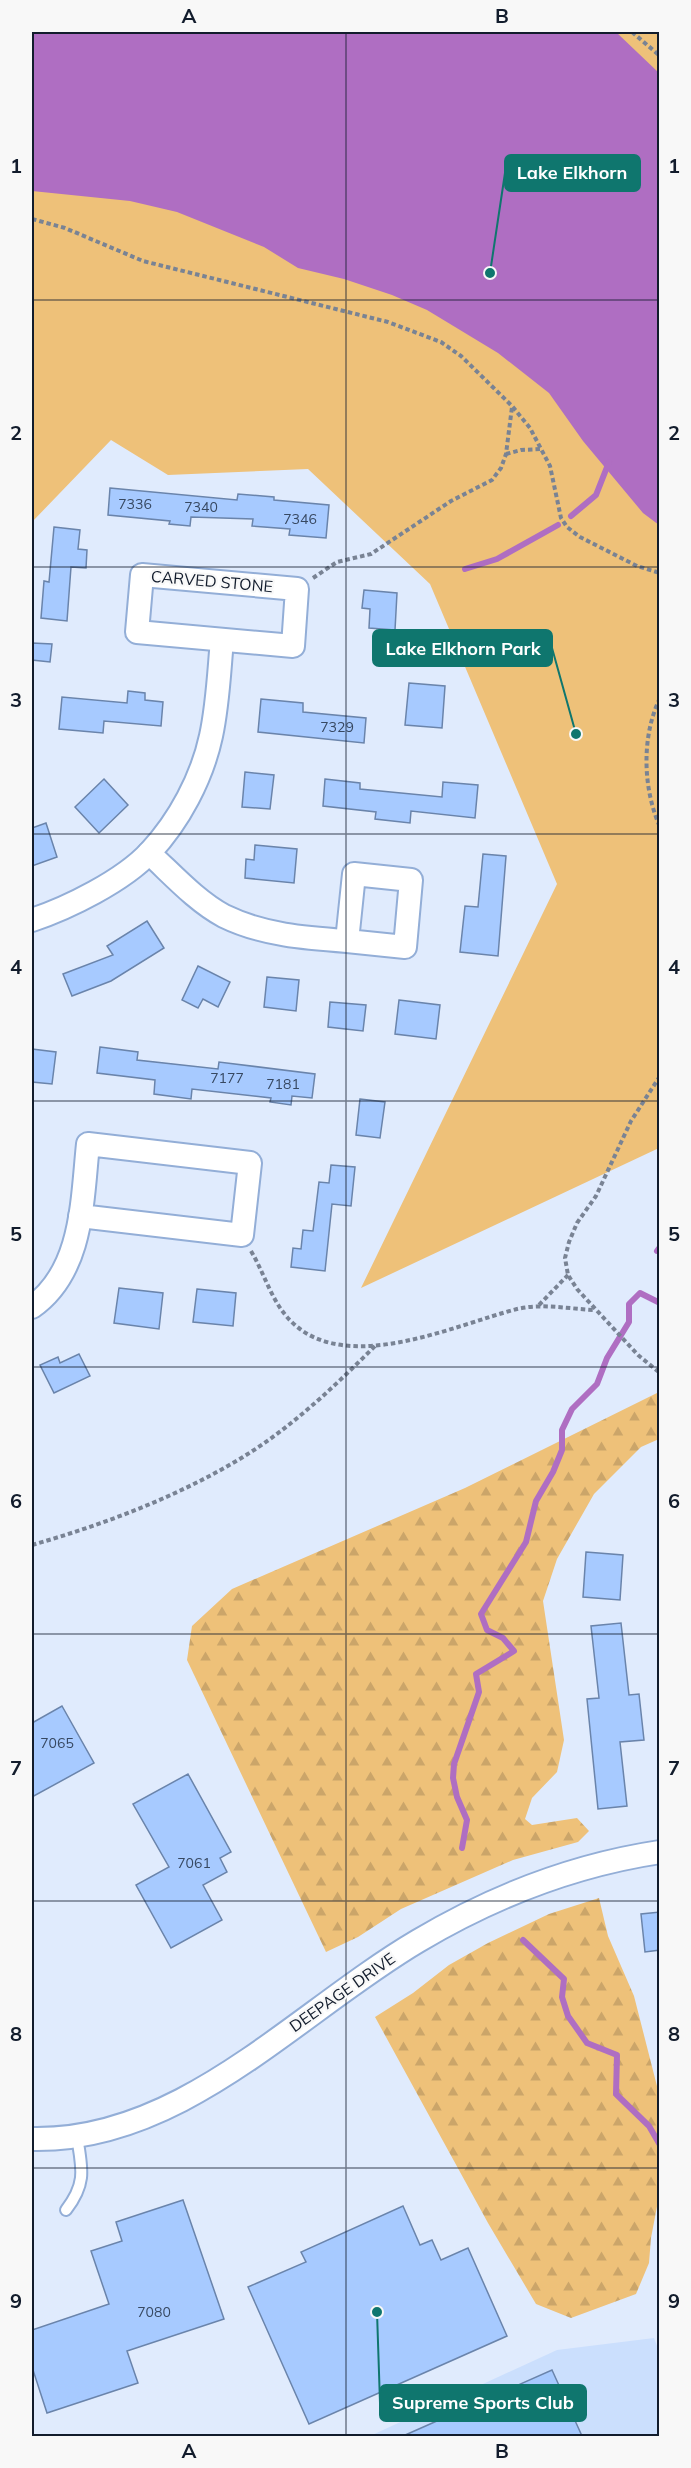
<svg xmlns="http://www.w3.org/2000/svg" width="691" height="2468" font-family="Mulish,sans-serif">
<defs>
<pattern id="forest-firs" width="22" height="20" patternUnits="userSpaceOnUse" patternTransform="scale(1.5)"><rect width="22" height="20" fill="#eec179"/><path d="M5 1l3.5 6h-7zM16 11l3.5 6h-7z" fill="#cba569"/></pattern>
</defs>
<rect width="100%" height="100%" fill="#e0ebfd"/>
<!-- built -->
<polygon fill="#cbdffd" points="654,2338 659,2351 659,2436 370,2436 557,2350"/>
<!-- forest -->
<g fill="url(#forest-firs)">
<polygon points="659,1392 659,1439 641,1447 594,1494 557,1559 543,1601 564,1740 557,1772 532,1798 525,1819 532,1825 577,1818 589,1831 578,1842 513,1860 401,1909 358,1937 326,1952 187,1660 192,1626 232,1589 465,1488"/>
<polygon points="599,1898 608,1936 634,1996 659,2094 659,2196 651,2238 649,2263 636,2294 571,2318 536,2304 488,2223 375,2017 413,1993 449,1965 488,1943 549,1914"/>
</g>
<!-- park -->
<polygon fill="#eec179" points="32,32 659,32 659,1148 361,1288 557,884 430,584 308,469 168,475 111,440 32,522"/>
<!-- water -->
<polygon fill="#af6ec2" points="32,32 616,32 659,73 659,525 643,513 583,441 549,393 498,353 427,310 392,295 344,279 298,268 264,247 177,212 130,201 32,191"/>
<g fill="none" stroke-linecap="round" stroke-linejoin="round">
<!-- stream -->
<g stroke="#af6ec2" stroke-width="6">
<polyline points="571,516 596,495 609,462"/>
<polyline points="465,569 497,559 558,525"/>
<polyline points="660,1247 657,1251 660,1252"/>
<polyline points="462,1848 467,1820 457,1797 453,1778 454,1764 479,1692 476,1674 514,1651 503,1638 487,1630 481,1614 526,1542 536,1501 553,1472 562,1450 562,1430 572,1409 597,1384 607,1358 629,1322 629,1304 640,1293 660,1303"/>
<polyline points="523,1940 564,1979 562,1997 568,2016 587,2043 617,2055 616,2094 649,2126 660,2145"/>
</g>
</g>
<!-- building -->
<g fill="#a7caff" stroke="#6a84ab" stroke-width="1.5">
<polygon points="110,488 237,500 238,494 274,497 274,500 329,505 326,538 289,535 290,529 252,526 253,519 191,517 190,526 169,524 170,521 108,515"/>
<polygon points="54,527 80,530 78,549 87,550 86,568 71,567 67,621 41,618 44,581 49,582"/>
<polygon points="364,590 397,593 395,630 369,628 370,609 362,608"/>
<polygon points="32,643 52,644 50,662 32,660"/>
<polygon points="409,683 445,686 442,728 405,725"/>
<polygon points="128,691 145,693 145,700 163,702 161,726 104,721 103,733 59,729 62,697 127,703"/>
<polygon points="261,699 303,703 303,712 366,718 364,743 258,732"/>
<polygon points="245,772 274,775 270,809 242,807"/>
<polygon points="104,779 128,805 99,833 75,807"/>
<polygon points="325,779 360,783 360,789 442,797 443,782 478,785 475,818 411,811 410,823 375,819 376,812 323,806"/>
<polygon points="46,823 57,857 32,866 32,828"/>
<polygon points="255,845 297,849 294,883 245,878 246,859 254,860"/>
<polygon points="483,854 506,856 498,956 460,952 465,906 478,907"/>
<polygon points="147,921 164,948 111,981 72,996 63,974 113,955 107,946"/>
<polygon points="198,966 230,982 218,1007 203,999 198,1008 182,1000"/>
<polygon points="267,977 299,980 296,1011 264,1007"/>
<polygon points="399,1000 440,1005 436,1039 395,1034"/>
<polygon points="330,1002 366,1005 363,1031 328,1027"/>
<polygon points="100,1047 138,1052 137,1060 218,1069 219,1062 315,1074 312,1098 292,1096 291,1105 270,1102 271,1098 192,1089 191,1099 154,1094 155,1080 97,1073"/>
<polygon points="32,1049 56,1052 52,1084 32,1082"/>
<polygon points="360,1099 385,1102 380,1138 356,1135"/>
<polygon points="331,1165 355,1167 351,1206 332,1204 325,1271 291,1267 293,1248 301,1249 303,1230 313,1231 319,1182 329,1183"/>
<polygon points="119,1288 163,1293 159,1329 114,1323"/>
<polygon points="197,1289 236,1293 233,1326 193,1322"/>
<polygon points="79,1354 90,1376 54,1393 40,1365 58,1357 60,1363"/>
<polygon points="586,1552 623,1555 620,1600 583,1597"/>
<polygon points="621,1623 629,1695 639,1694 644,1740 620,1742 627,1806 598,1809 587,1699 599,1698 591,1626"/>
<polygon points="62,1706 94,1763 32,1797 32,1723"/>
<polygon points="188,1774 231,1852 220,1858 227,1872 203,1885 222,1920 171,1948 136,1885 169,1867 133,1804"/>
<polygon points="660,1912 660,1950 645,1952 641,1914"/>
<polygon points="183,2200 224,2319 127,2351 138,2383 47,2413 32,2367 32,2330 109,2304 91,2251 122,2241 116,2222"/>
<polygon points="403,2206 420,2245 432,2240 441,2260 468,2248 507,2336 309,2424 248,2287 306,2262 301,2252"/>
<polygon points="552,2370 582,2436 403,2436"/>
</g>
<g fill="none" stroke-linecap="round" stroke-linejoin="round">
<defs>
<path id="lane" d="M66,2210C87,2183 82,2168 77,2137"/>
<g id="street">
<polygon points="142,575 297,589 293,646 137,632"/>
<path d="M149,853C172,874 196,901 224,916C263,935 305,938 347,941L354,874L411,880L405,947L347,941"/>
<path d="M32,920C68,908 123,881 150,852C179,821 202,778 211,736C218,704 219,672 222,640"/>
<path d="M32,1307C83,1271 82,1201 88,1144L250,1163L242,1235L80,1216"/>
<path d="M32,2139C182,2142 296,2013 418,1941C492,1897 574,1865 660,1852"/>
</g>
</defs>
<!-- lane casing -->
<use href="#lane" stroke="#93aed7" stroke-width="14"/>
<!-- street casing -->
<use href="#street" stroke="#93aed7" stroke-width="26"/>
<!-- path -->
<g stroke="#798394" stroke-width="4" stroke-dasharray="4.5 3" stroke-linecap="butt">
<polyline points="632,32 660,56"/>
<polyline points="32,219 65,228 143,261 388,322 441,342 461,356 512,406 530,428 550,466 561,518 567,527 580,537 637,566 660,573"/>
<polyline points="506,454 521,450 542,449"/>
<polyline points="313,578 337,562 371,554 451,501 492,480 501,468 506,454 512,407"/>
<path d="M660,698C641,737 643,789 660,827"/>
<polyline points="660,1076 631,1121 596,1196 577,1223 569,1242 565,1258 568,1275 577,1289 638,1355 660,1373"/>
<path d="M251,1251C266,1276 272,1305 295,1325C351,1374 455,1325 517,1309C543,1303 569,1309 595,1310"/>
<polyline points="539,1305 568,1275"/>
<path d="M32,1545C105,1524 177,1497 243,1457C292,1427 335,1386 376,1345"/>
</g>
<!-- lane -->
<use href="#lane" stroke="#fff" stroke-width="10"/>
<!-- street -->
<use href="#street" stroke="#fff" stroke-width="22"/>
</g>
<!-- grid -->
<path fill="none" stroke="#121c2c" stroke-width="1.5" stroke-opacity="0.55" d="M346,32V2436M32,300H660M32,567H660M32,834H660M32,1101H660M32,1367H660M32,1634H660M32,1901H660M32,2168H660"/>
<g text-anchor="middle" dominant-baseline="central" stroke-width="4.5" stroke-linejoin="round" paint-order="stroke">
<!-- number labels -->
<g font-size="14" fill="#374861">
<text x="135" y="504">7336</text>
<text x="201" y="507">7340</text>
<text x="300" y="519">7346</text>
<text x="337" y="727">7329</text>
<text x="227" y="1078">7177</text>
<text x="283" y="1084">7181</text>
<text x="57" y="1743">7065</text>
<text x="194" y="1863">7061</text>
<text x="154" y="2312">7080</text>
</g>
<!-- street labels -->
<g font-size="16" fill="#121c2c" stroke="#f8f8f8">
<text transform="translate(212 581) rotate(5)">CARVED STONE</text>
<text transform="translate(342 1992) rotate(-35)">DEEPAGE DRIVE</text>
</g>
</g>
<!-- callouts -->
<path fill="none" stroke="#0f766e" stroke-width="2" d="M490 273L505 173M576 734L552 648M377 2312L380 2403"/>
<g fill="#0f766e" stroke="#f8f8f8" stroke-width="2">
<circle cx="490" cy="273" r="6"/>
<circle cx="576" cy="734" r="6"/>
<circle cx="377" cy="2312" r="6"/>
</g>
<g fill="#0f766e" stroke="#0f766e" stroke-width="2">
<rect x="505" y="155" width="135" height="36" rx="6"/>
<rect x="373" y="630" width="179" height="36" rx="6"/>
<rect x="380" y="2385" width="206" height="36" rx="6"/>
</g>
<g font-size="18" text-anchor="middle" font-weight="bold" fill="#fff">
<text x="572" y="179">Lake Elkhorn</text>
<text x="463" y="655">Lake Elkhorn Park</text>
<text x="483" y="2409">Supreme Sports Club</text>
</g>
<!-- border -->
<rect width="691" height="2468" fill="none" stroke="#f8f8f8" stroke-width="66"/>
<rect x="33" y="33" width="625" height="2402" fill="none" stroke="#121c2c" stroke-width="2"/>
<g font-size="20" text-anchor="middle" font-weight="bold" fill="#121c2c">
<text x="189" y="23">A</text>
<text x="502" y="23">B</text>
<text x="16" y="173">1</text>
<text x="674" y="173">1</text>
<text x="16" y="440">2</text>
<text x="674" y="440">2</text>
<text x="16" y="707">3</text>
<text x="674" y="707">3</text>
<text x="16" y="974">4</text>
<text x="674" y="974">4</text>
<text x="16" y="1241">5</text>
<text x="674" y="1241">5</text>
<text x="16" y="1508">6</text>
<text x="674" y="1508">6</text>
<text x="16" y="1775">7</text>
<text x="674" y="1775">7</text>
<text x="16" y="2041">8</text>
<text x="674" y="2041">8</text>
<text x="16" y="2308">9</text>
<text x="674" y="2308">9</text>
<text x="189" y="2458">A</text>
<text x="502" y="2458">B</text>
</g>
</svg>
